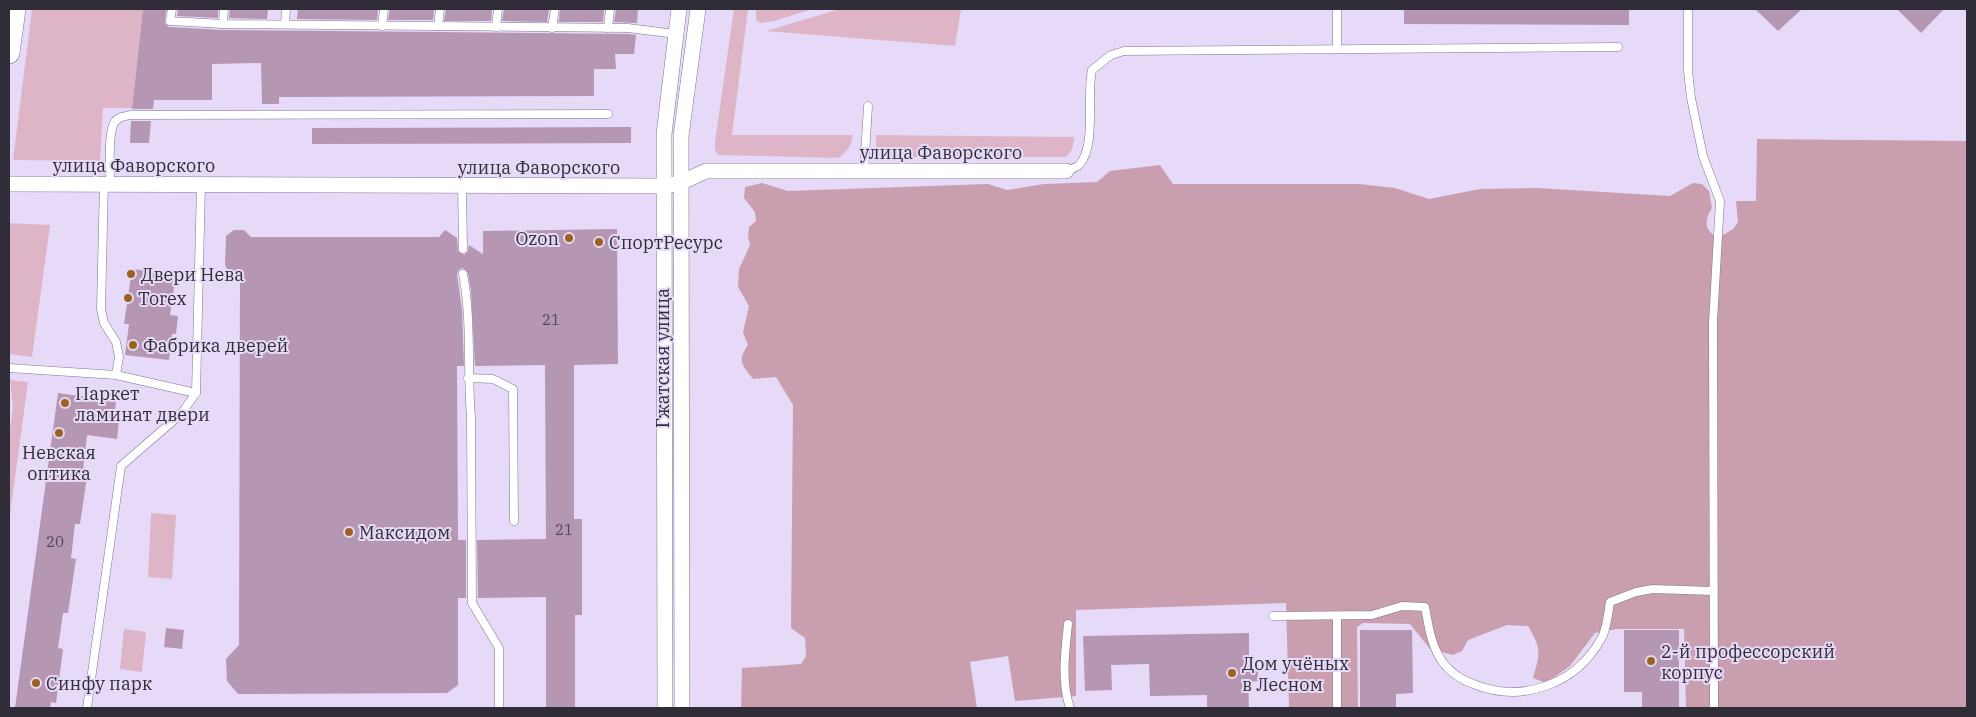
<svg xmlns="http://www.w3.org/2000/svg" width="1976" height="717" font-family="'IBM Plex Serif',serif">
<rect width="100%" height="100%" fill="#e6daf8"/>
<!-- green -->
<g fill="#deb5c6">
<polygon points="32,9 143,9 132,108 103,108 100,161 13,160"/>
<path d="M734,9H748L732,135H853C851,146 847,152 838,158L718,155L715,150V142Z"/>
<polygon points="756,9 812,9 774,21 760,23 756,20"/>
<polygon points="840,9 961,9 955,46 766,31"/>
<path d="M876,135L1074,137C1073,147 1073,151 1065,157H887L876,149Z"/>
<polygon points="9,223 50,225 32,357 9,354"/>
<polygon points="10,380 28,382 9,522 9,438 13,407"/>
<polygon points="151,513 176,515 172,579 148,577"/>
<polygon points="124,629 146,632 142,672 120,669"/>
</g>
<!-- forest -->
<path fill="#c99fb0" d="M1757,139L1967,141V708H1686L1684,629H1617L1595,633L1570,666L1546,683L1533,678C1540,653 1542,650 1528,626L1507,625L1468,640L1462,651L1453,655L1430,649L1410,624L1363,623L1357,627L1358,708H1289L1286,603L1076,610V696L1015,701L1008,656L970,662L977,708H741L742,668L801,664L806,656L805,638L791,628L793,405L776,377L753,379C742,365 737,361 748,345L743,332L749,306L738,287L739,269L750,245L748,237L749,227L756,221L755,212L744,198L745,187L762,183L788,191L988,184L1007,190L1044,184L1097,182L1110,171L1160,165L1173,184H1359L1395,188L1429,199L1480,189L1537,188L1670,196L1693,183L1702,184L1709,191L1712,208C1704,221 1704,230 1718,238L1733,229L1738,222L1736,201H1756Z"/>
<!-- building -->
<g fill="#b596b3">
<polygon points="143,9 166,9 165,23 169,27 223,30 628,34 636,35 634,54 615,54 616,69 594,69 594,96 279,97 279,104 262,104 261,63 212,64 212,100 154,100 153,109 132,109"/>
<polygon points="178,9 218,9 218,18 177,16"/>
<polygon points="230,9 268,9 267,19 229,18"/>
<polygon points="298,9 378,9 377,20 297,19"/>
<polygon points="390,9 434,9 433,20 388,20"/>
<polygon points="446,9 492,9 491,21 444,21"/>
<polygon points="504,9 549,9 547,22 502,21"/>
<polygon points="560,9 604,9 603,22 559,22"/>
<polygon points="616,9 638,9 637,23 614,22"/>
<polygon points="1404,9 1629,9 1629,25 1404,24"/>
<polygon points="1755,9 1802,9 1778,31"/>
<polygon points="1897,9 1944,9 1921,33"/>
<polygon points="131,121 151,121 149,143 130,143"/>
<polygon points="631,127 631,143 312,144 312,128"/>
<polygon points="617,229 618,364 574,365 574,519 582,519 582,615 575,615 575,708 546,708 546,597 478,598 477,540 546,539 545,365 475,366 471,291 468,273 463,268 459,270 457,274 462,310 464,366 457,366 458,540 466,540 466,598 458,598 458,685 447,693 238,694 227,681 226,659 239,645 240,274 229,272 225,265 226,236 234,230 244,230 251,237 439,237 445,230 457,238 458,251 464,255 468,251 469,245 483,254 483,231"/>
<polygon points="132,269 176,274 170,315 178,316 176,334 172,334 169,360 125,355 129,324 124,324"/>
<polygon points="58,393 116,401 114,420 119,421 117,439 87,435 83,470 88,470 80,524 75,524 71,558 76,559 68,613 63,613 58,648 63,649 56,703 51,702 50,708 15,708"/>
<polygon points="166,628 184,630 182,649 164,647"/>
<polygon points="1360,630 1412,630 1413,693 1396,694 1396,708 1360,708"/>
<polygon points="1624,630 1679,630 1679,708 1642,708 1642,692 1624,692"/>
<polygon points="1249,633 1249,666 1258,665 1258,681 1248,682 1249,708 1207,708 1207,695 1150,696 1149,664 1111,665 1112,690 1085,691 1083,636"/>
</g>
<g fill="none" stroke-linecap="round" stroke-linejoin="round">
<defs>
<g id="service">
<polyline points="172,9 170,21 223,24 628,28 676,34"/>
<polyline points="1337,9 1337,49"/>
<polyline points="1688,9 1688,71 1691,98 1703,156 1720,201 1713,322 1714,708"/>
<polyline points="223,24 224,9"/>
<polyline points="285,24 286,9"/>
<polyline points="382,26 384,9"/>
<polyline points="438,26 440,9"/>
<polyline points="496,27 498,9"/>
<polyline points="552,28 555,9"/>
<polyline points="608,28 610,9"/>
<polyline points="864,171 868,106"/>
<path d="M1066,171C1070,169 1076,168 1079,165C1097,146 1086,96 1092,70L1111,55L1124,51L1618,47"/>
<polyline points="104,183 101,309 104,323 116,342 119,357 116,375"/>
<path d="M110,183C110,170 108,133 114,123C117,117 125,116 131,115L608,114"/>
<polyline points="462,185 463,249"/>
<path d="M463,274C472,320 467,370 471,417L472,603L499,648V708"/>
<polyline points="9,368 116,375 196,393 201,184"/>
<polyline points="468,378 493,379 513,389 514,521"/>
<path d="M1273,616L1372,615L1402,606L1425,607C1429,628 1431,647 1444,664C1452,674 1464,681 1476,685C1523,703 1576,684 1601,639C1607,630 1608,613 1610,602L1636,592L1653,589L1713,591"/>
<path d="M1068,624C1065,652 1061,682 1070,708"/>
<polyline points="87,708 121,466 181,414 196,393"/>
<polyline points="1337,708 1337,616"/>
</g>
<g id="minor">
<polyline points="9,184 663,186 680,183 706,171 1066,171"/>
<polyline points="665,708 664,134 679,9"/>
<polyline points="682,708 681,136 698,9"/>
</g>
<polyline id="secondary" points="9,53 15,9"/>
</defs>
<!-- service casing -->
<use href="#service" stroke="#7f7590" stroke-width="9"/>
<!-- minor casing -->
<use href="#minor" stroke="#7f7590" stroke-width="16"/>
<!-- secondary casing -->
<use href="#secondary" stroke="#7f7590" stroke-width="22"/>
<!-- service -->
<use href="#service" stroke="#fff" stroke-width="8"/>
<!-- minor -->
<use href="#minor" stroke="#fff" stroke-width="15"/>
<!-- secondary -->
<use href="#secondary" stroke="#fff" stroke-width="21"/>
</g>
<!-- markers -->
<g fill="#9b621f" stroke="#e6daf8" stroke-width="2">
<circle cx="569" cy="238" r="5"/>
<circle cx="599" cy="242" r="5"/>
<circle cx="131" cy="274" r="5"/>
<circle cx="128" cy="298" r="5"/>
<circle cx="133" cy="345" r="5"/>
<circle cx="65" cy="403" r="5"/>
<circle cx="59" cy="433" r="5"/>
<circle cx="349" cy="532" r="5"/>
<circle cx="1651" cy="661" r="5"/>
<circle cx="1232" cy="673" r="5"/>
<circle cx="36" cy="683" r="5"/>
</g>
<g text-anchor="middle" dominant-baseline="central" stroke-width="4" stroke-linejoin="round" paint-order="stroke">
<!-- number labels -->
<g font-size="15" fill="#524757">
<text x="551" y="319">21</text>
<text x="564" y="529">21</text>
<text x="55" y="541">20</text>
</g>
<!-- street labels -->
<g font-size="18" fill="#312d38" stroke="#e6daf8">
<text x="941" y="152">улица Фаворского</text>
<text x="134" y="165">улица Фаворского</text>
<text x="539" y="167">улица Фаворского</text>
<text transform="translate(662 358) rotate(-90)">Гжатская улица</text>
</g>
<!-- poi labels -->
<g font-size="18" fill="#312d38" stroke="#e6daf8" text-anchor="start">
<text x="559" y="238" text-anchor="end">Ozon</text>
<text x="609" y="242">СпортРесурс</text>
<text x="141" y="274">Двери Нева</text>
<text x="138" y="298">Torex</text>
<text x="143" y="345">Фабрика дверей</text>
<text x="75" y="393">Паркет<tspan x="75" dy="21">ламинат двери</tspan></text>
<text x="59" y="452" text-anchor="middle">Невская<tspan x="59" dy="21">оптика</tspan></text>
<text x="359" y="532">Максидом</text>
<text x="1661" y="651">2-й профессорский<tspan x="1661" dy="21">корпус</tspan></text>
<text x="1242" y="663">Дом учёных<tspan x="1242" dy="21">в Лесном</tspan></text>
<text x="46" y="683">Синфу парк</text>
</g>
</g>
<!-- border -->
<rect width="1976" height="717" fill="none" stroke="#312d38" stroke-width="20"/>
</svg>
